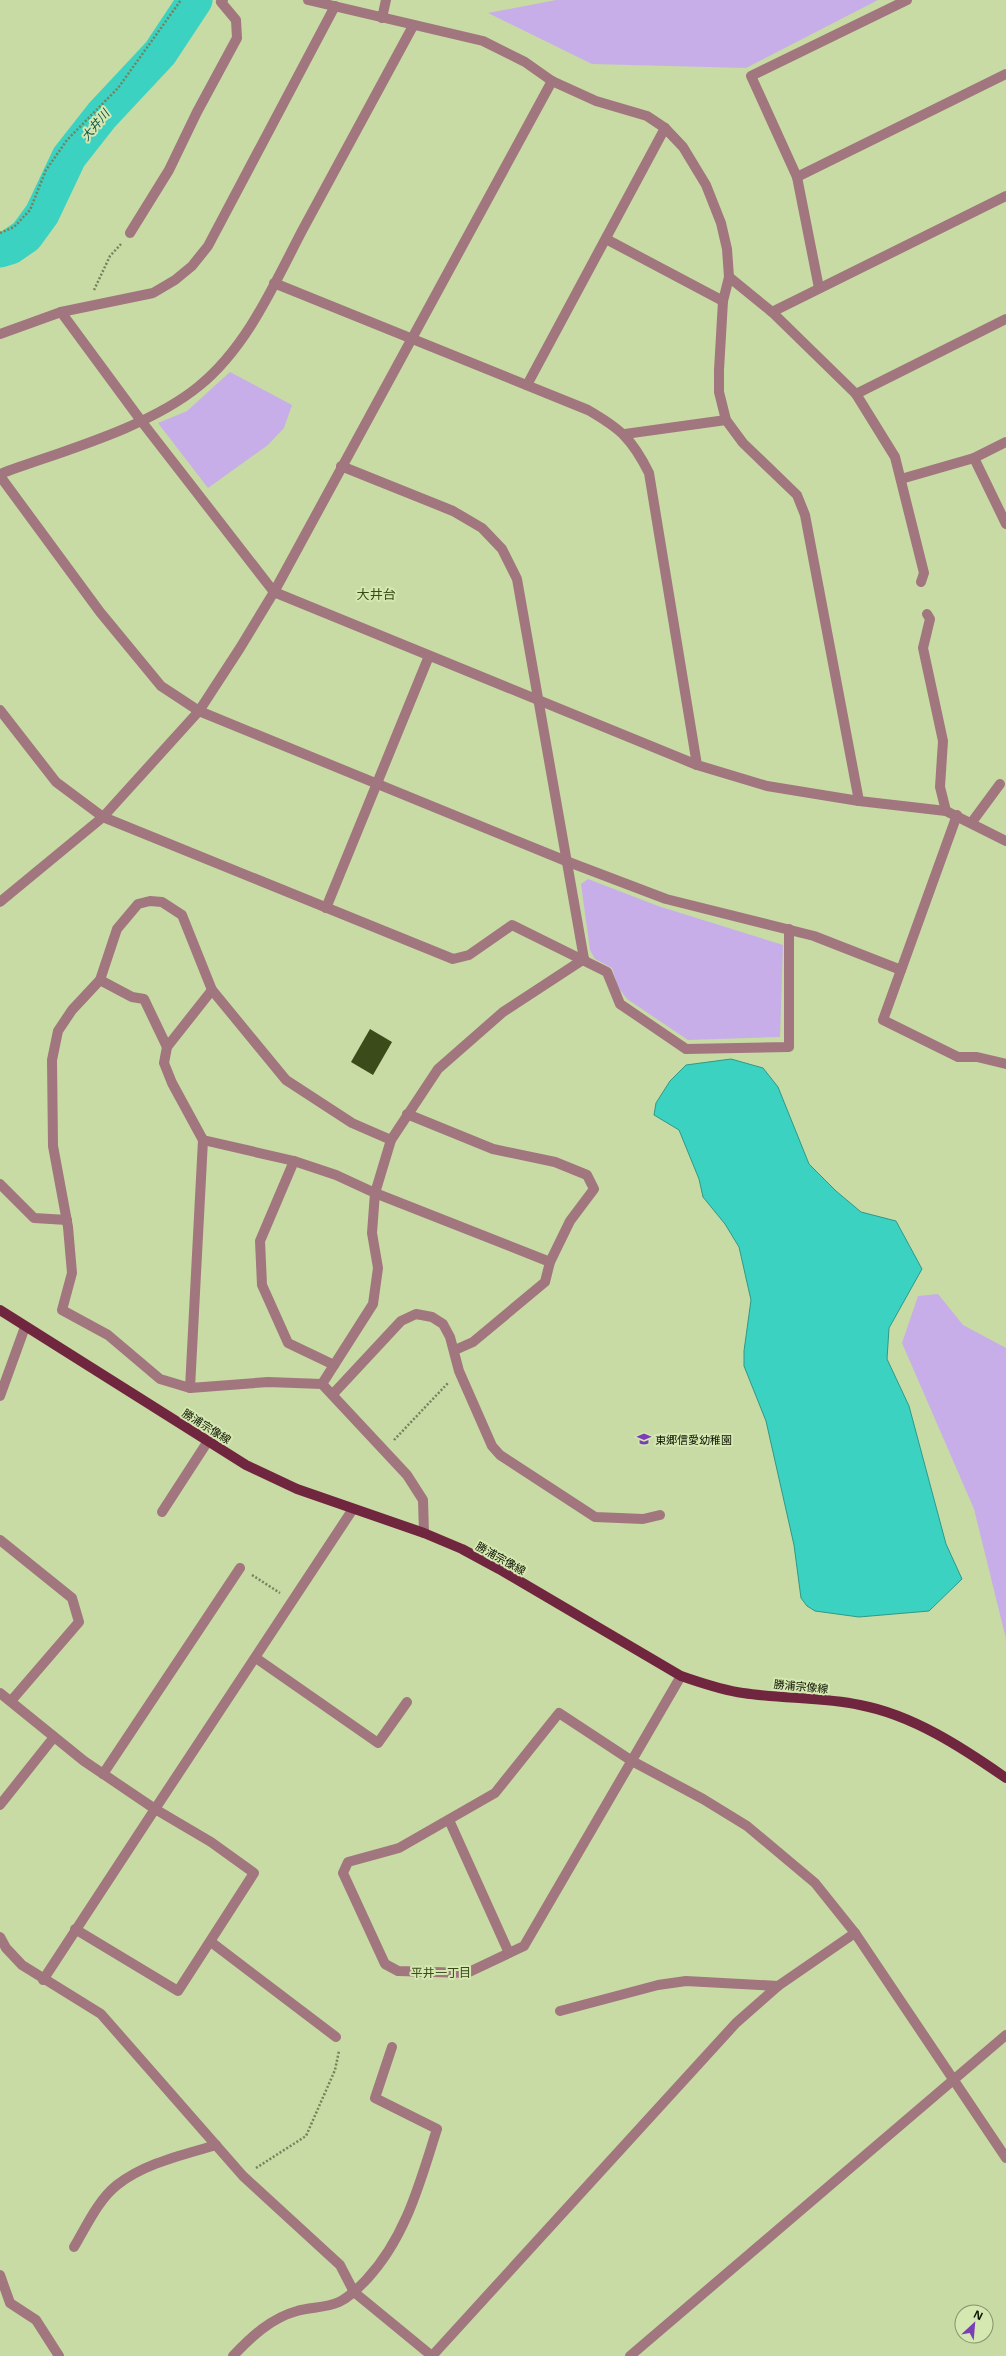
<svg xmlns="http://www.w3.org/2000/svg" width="1006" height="2356" font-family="'Noto Sans','Noto Sans JP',sans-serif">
<rect width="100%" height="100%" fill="#c8dba4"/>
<!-- green -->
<g fill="#c7aee9">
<polygon points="556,0 878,0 746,68 592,64 488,13"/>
<polygon points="230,372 292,405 284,428 268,445 208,488 158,423 187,411"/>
<polygon points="588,879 658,906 783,945 780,1037 688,1040 627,999 618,987 612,968 595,959 590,950 581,884"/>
<polygon points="938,1294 963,1325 1006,1348 1006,1639 974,1509 902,1343 918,1296"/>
</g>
<!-- water -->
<polygon fill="#3cd2c1" stroke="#2e9987" points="731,1059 763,1068 778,1087 809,1164 836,1191 861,1212 896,1221 922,1269 889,1328 887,1359 909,1406 946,1544 962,1579 929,1611 859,1617 815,1611 807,1606 801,1598 794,1545 766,1421 744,1366 744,1351 751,1300 739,1247 725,1224 703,1197 699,1179 679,1130 654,1115 656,1103 670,1081 686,1065"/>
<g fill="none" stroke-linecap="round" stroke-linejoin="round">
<!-- river -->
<polyline stroke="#3cd2c1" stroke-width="35" points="0,250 10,247 26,236 42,214 69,157 102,115 160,53 195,0"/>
</g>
<!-- building -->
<polygon fill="#3c4b1a" points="370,1029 392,1042 373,1075 351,1062"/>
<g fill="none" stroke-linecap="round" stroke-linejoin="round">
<!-- path -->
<g stroke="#75825c" stroke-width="2.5" stroke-dasharray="2 2" stroke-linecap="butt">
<polyline points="0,233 14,227 30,210 46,170 67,140 118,88 181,0"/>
<polyline points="94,290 110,256 121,244"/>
<polyline points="394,1440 448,1383"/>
<polyline points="252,1575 280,1593"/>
<polyline points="256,2168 306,2136 335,2070 339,2051"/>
</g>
<!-- minor -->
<g stroke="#a1767f" stroke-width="10">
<polyline points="308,0 483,41 525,62 552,81 596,101 647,116 665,128 683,147 706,185 721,223 727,249 729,277 723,301 719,370 719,392 726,420 743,443 797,495 805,515 859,801"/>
<polyline points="382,18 386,0"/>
<polyline points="797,177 1006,74"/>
<polyline points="130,233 169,170 197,112 237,38 236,20 221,2 223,0"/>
<polyline points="606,239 723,301"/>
<polyline points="729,277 772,312 856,394 895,457 924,573 921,582"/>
<path d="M274,283L588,410C621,429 632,439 649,473L697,765"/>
<polyline points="819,288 797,177 751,76 907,0"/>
<polyline points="61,312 142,422 274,592 697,765 767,786 859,801 946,811 1006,841"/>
<polyline points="772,312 1006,196"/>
<polyline points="0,334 61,312 153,293 175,280 192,266 208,246 335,6"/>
<polyline points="527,385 665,128"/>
<polyline points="856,394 1006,319"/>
<polyline points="625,434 726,420"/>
<polyline points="974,458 1006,524"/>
<polyline points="341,466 453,511 482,528 502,549 517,579 584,959"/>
<path d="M0,474C62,451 148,428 199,386C248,346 274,284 303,229C340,161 376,93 413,26"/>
<polyline points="0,476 100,612 161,686 199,711 566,861 666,899 814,936 901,970"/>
<polyline points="901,479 974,458 1006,442"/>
<polyline points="927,614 930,619 923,648 943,741 940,787 946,811"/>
<polyline points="0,710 56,782 103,817 453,959 469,955 512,925 607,972 620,1004 686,1049 789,1047 789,929"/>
<polyline points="957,815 883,1020 958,1057 977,1057 1006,1064"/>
<polyline points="972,822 1000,784"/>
<polyline points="0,902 103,817 199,711 240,648 274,592 552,81"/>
<polyline points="326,908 429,656"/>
<polyline points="100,980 132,997 144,999 167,1047"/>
<polyline points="212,990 167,1047 164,1063 172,1083 203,1140 190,1388 268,1382 322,1384 407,1475 423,1500 424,1533"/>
<polyline points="407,1114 493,1149 555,1162 587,1175 594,1189 570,1221 550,1262 545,1282 473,1342 455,1350"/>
<polyline points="203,1140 294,1161 336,1175 375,1193 550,1262"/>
<polyline points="294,1161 260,1241 262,1285 288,1343 334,1365"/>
<polyline points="0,1184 34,1218 67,1220"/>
<polyline points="322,1384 373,1304 378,1268 372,1233 375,1193 391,1140 438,1069 503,1012 584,959"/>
<polyline points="190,1388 160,1379 108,1335 62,1310 72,1273 68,1227 53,1146 52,1060 58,1031 72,1010 100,980 117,929 138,904 150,901 162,902 182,915 212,990 286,1080 352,1123 391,1140"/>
<polyline points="333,1394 401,1321 416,1314 432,1317 443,1324 450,1337 459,1371 492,1446 500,1455 595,1517 643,1519 660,1515"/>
<polyline points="0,1396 25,1327"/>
<polyline points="162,1512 208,1441"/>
<polyline points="0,1540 72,1598 79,1622 11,1701"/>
<polyline points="256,1658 378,1743 407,1702"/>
<polyline points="681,1676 524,1946 467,1973 398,1971 385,1964 343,1873 348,1862 399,1848 495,1793 559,1713 632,1761 703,1799 747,1826 815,1883 855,1933 1006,2158"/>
<polyline points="0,1693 84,1761 155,1809 353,1509"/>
<polyline points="103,1774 240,1568"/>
<polyline points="0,1805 54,1737"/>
<polyline points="449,1820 509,1953"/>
<polyline points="0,1937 6,1948 22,1965 101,2014 243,2176 340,2265 354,2292 432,2356"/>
<polyline points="211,1942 336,2037"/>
<polyline points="43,1980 155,1809 211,1842 254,1873 178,1991 75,1929"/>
<polyline points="560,2011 658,1985 686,1981 778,1986"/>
<path d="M74,2247C86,2227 98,2200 117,2185C145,2163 183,2155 216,2145"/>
<polyline points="0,2275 10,2303 36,2320 59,2356"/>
<path d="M233,2356C251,2337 271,2318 297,2311C310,2307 326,2308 339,2302C350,2297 358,2288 367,2279C406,2237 420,2182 437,2129L375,2098L392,2047"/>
<polyline points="432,2356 736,2023 778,1986 855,1933"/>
<polyline points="630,2356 1006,2035"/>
</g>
<!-- major -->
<path stroke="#70263e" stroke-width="10" d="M0,1310L246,1465L297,1489L424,1533L462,1549L499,1569L681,1676C702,1683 721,1690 743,1693C782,1699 822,1697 860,1705C913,1715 963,1748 1006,1778"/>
</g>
<!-- icons -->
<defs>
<symbol id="school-bare" viewBox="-9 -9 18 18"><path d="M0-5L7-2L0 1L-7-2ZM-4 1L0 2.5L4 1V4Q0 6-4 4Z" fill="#7b3fb5" stroke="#d5e8b1" stroke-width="2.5" paint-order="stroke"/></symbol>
</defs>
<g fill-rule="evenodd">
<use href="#school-bare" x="634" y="1429" width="20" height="20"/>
</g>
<g text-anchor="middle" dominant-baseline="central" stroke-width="4" stroke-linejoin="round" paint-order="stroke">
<!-- street labels -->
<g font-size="11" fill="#0d1301" stroke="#d5e8b1">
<text transform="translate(207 1426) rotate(32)">勝浦宗像線</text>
<text transform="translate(501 1558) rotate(29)">勝浦宗像線</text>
<text transform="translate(801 1686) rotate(5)">勝浦宗像線</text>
</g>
<!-- poi labels -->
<g font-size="11" fill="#0d1301" stroke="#d5e8b1" text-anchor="start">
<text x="655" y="1439">東郷信愛幼稚園</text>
</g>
<!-- water labels -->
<g font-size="12" font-style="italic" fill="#14524a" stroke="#d5e8b1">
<text transform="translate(95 125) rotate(-50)">大井川</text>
</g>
<!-- neighbourhood labels -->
<g font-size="12" fill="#3b4a18" stroke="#d5e8b1">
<text x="441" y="1972">平井一丁目</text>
</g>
<!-- quarter labels -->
<g font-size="13" fill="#3b4a18" stroke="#d5e8b1">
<text x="376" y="594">大井台</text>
</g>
</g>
<!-- north arrow -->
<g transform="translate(974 2324) rotate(26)"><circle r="19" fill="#d5e8b1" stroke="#85936b"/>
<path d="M0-3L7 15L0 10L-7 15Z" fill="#7b3fb5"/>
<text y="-6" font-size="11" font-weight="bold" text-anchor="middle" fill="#0d1301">N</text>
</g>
</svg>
